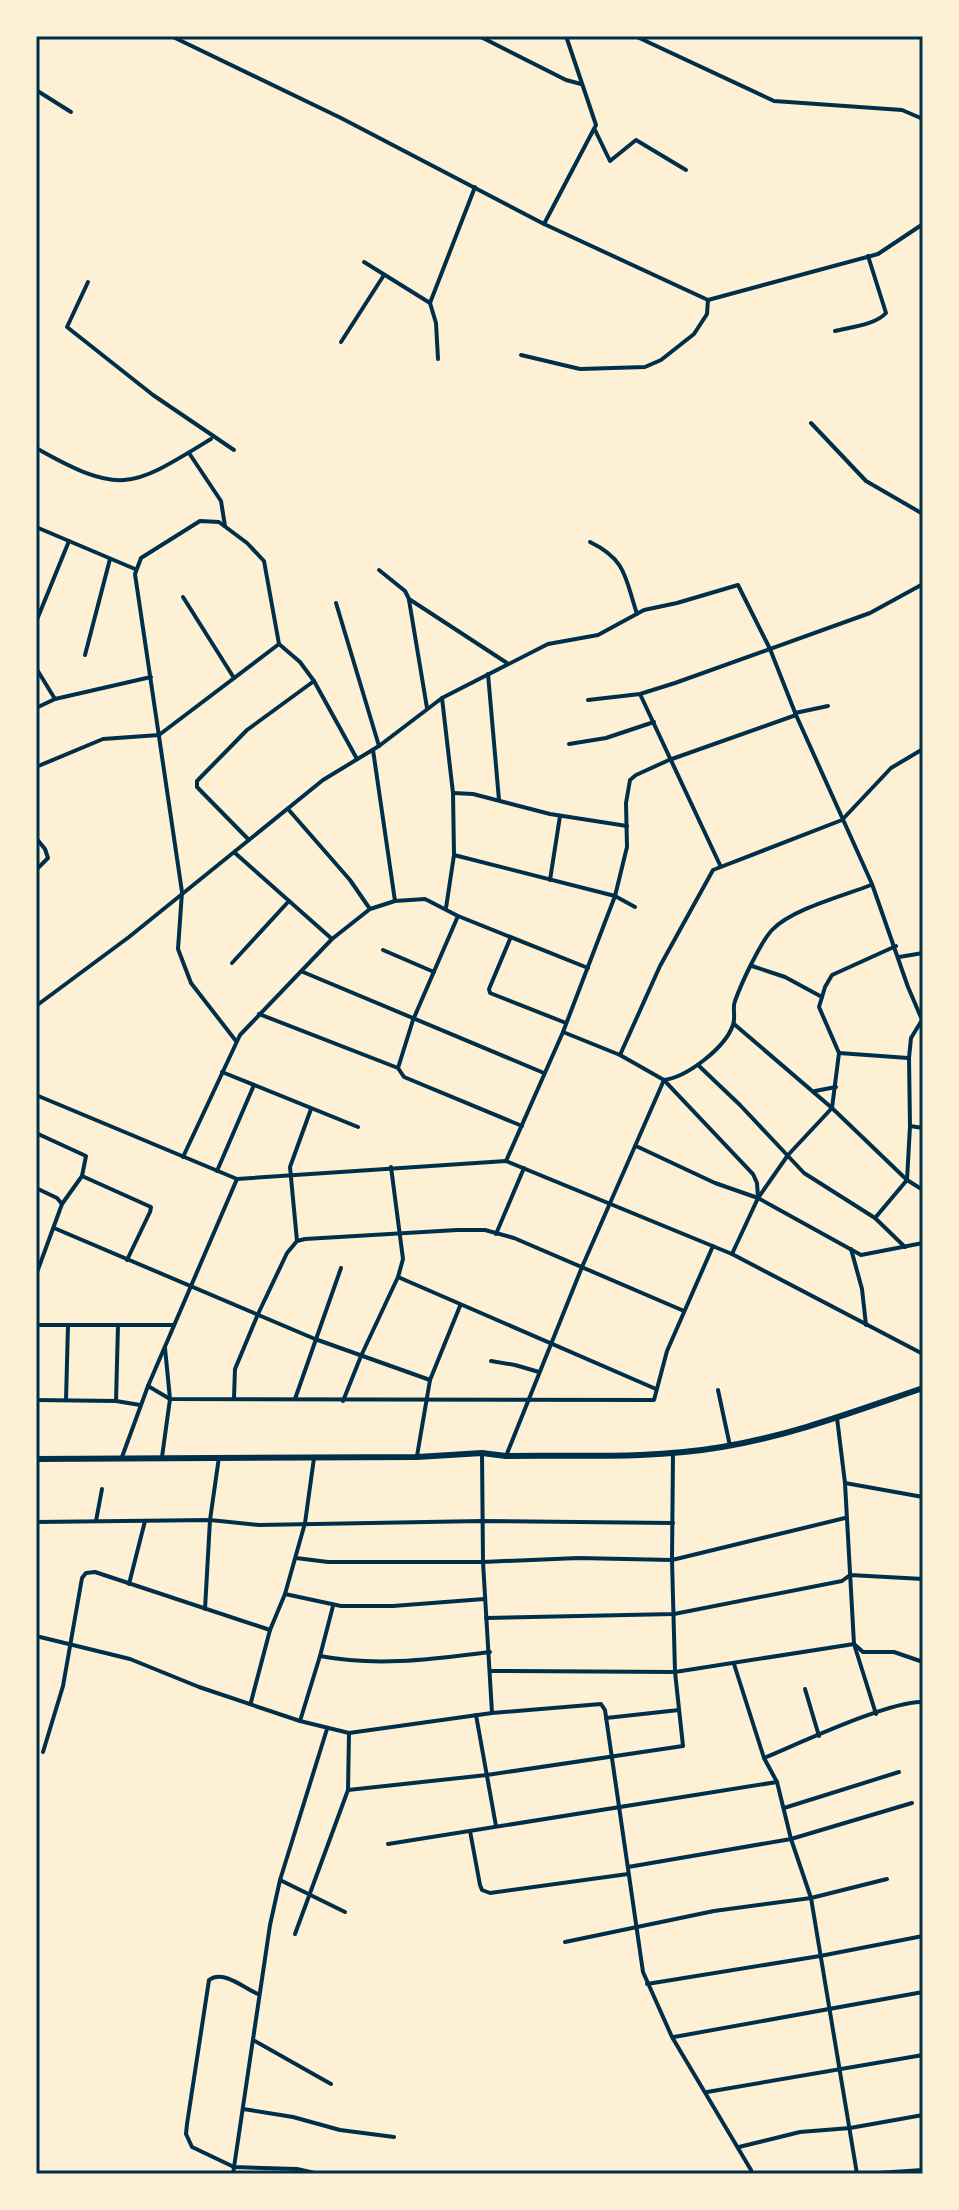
<svg xmlns="http://www.w3.org/2000/svg" width="959" height="2210" font-family="Commissioner,sans-serif">
<rect width="100%" height="100%" fill="#fdf0d5"/>
<g fill="none" stroke-linecap="round" stroke-linejoin="round">
<!-- minor -->
<g stroke="#003049" stroke-width="4">
<polyline points="171,36 341,118 544,224 708,300 878,254 923,224"/>
<polyline points="479,36 566,80 581,84"/>
<polyline points="635,36 774,101 902,110 923,119"/>
<polyline points="36,90 71,112"/>
<polyline points="595,130 610,161 636,140 686,170"/>
<polyline points="544,224 596,125 566,36"/>
<polyline points="364,262 430,303 436,323 438,359"/>
<polyline points="88,282 67,327 153,395 234,450"/>
<polyline points="430,303 475,187"/>
<path d="M835,331C851,327 875,325 886,313L868,256"/>
<polyline points="341,342 384,275"/>
<polyline points="521,355 580,369 645,367 661,360 694,334 707,314 708,300"/>
<polyline points="811,423 866,481 923,514"/>
<path d="M36,448C121,496 131,488 211,439"/>
<polyline points="189,453 221,501 225,526"/>
<polyline points="36,527 135,569"/>
<path d="M590,542C627,560 625,578 637,614"/>
<polyline points="379,570 405,591 409,599 507,663"/>
<polyline points="183,597 234,678"/>
<polyline points="409,600 427,708"/>
<polyline points="336,603 379,746"/>
<polyline points="36,622 69,541"/>
<polyline points="85,655 110,559"/>
<polyline points="36,668 55,699"/>
<polyline points="488,674 499,800"/>
<polyline points="640,694 720,865"/>
<polyline points="442,698 453,793 454,855 446,908"/>
<polyline points="588,700 640,694 675,683 870,613 923,584"/>
<polyline points="36,708 55,699 151,677"/>
<polyline points="795,713 828,706"/>
<polyline points="569,744 606,738 654,722"/>
<polyline points="373,750 395,901"/>
<polyline points="36,767 103,739 159,735 279,644"/>
<polyline points="453,793 473,794 550,814 627,826"/>
<polyline points="288,809 350,880 370,909"/>
<polyline points="36,838 45,849 48,858 36,870"/>
<polyline points="249,840 197,787 197,781 247,730 314,681"/>
<polyline points="235,853 332,939"/>
<polyline points="454,855 615,896 635,907"/>
<polyline points="550,880 560,816"/>
<polyline points="458,916 413,1020 398,1068 404,1077 522,1126"/>
<polyline points="510,939 489,989 490,993 566,1023"/>
<polyline points="383,950 434,972"/>
<polyline points="899,957 923,953"/>
<polyline points="232,963 289,901"/>
<polyline points="752,966 785,977 822,997"/>
<polyline points="303,972 544,1073"/>
<polyline points="36,1006 129,937 323,780 379,746 442,698 548,644 598,635 644,610 677,603 738,585 770,649 796,715 872,884 908,987 923,1022"/>
<polyline points="259,1014 398,1068"/>
<polyline points="734,1024 832,1108 907,1180 923,1190"/>
<polyline points="563,1032 620,1055 664,1080 753,1174 757,1183 758,1198 861,1255 923,1243"/>
<polyline points="236,1041 191,983 178,949 182,892 135,574 141,558 200,521 219,522 247,543 264,561 279,644 300,662 314,681 357,759"/>
<polyline points="839,1053 908,1058"/>
<polyline points="620,1055 660,966 713,870 842,820 891,768 923,749"/>
<polyline points="698,1065 740,1105 804,1173 875,1218 905,1247"/>
<polyline points="222,1072 358,1127"/>
<polyline points="815,1091 836,1087"/>
<polyline points="36,1095 237,1179 506,1161 732,1254 923,1354"/>
<polyline points="910,1126 923,1128"/>
<polyline points="36,1133 86,1156 82,1176 62,1204"/>
<polyline points="636,1146 715,1183 758,1198"/>
<polyline points="183,1157 240,1035 332,939 370,909 395,901 425,899 458,916 588,968"/>
<polyline points="506,1161 563,1032 615,896 627,847 626,803 630,780 636,775 669,760 796,715"/>
<polyline points="217,1171 254,1085"/>
<polyline points="82,1176 151,1207 150,1212 127,1260"/>
<polyline points="36,1188 57,1198 62,1204 36,1275"/>
<polyline points="875,1218 907,1180 910,1126 909,1058 911,1038 922,1020"/>
<polyline points="54,1228 315,1339 430,1380"/>
<polyline points="496,1234 524,1168"/>
<polyline points="297,1241 290,1167 311,1109"/>
<polyline points="851,1249 862,1289 866,1325"/>
<polyline points="732,1254 758,1198 788,1155 832,1108 839,1053 819,1007 825,987 832,975 896,946"/>
<polyline points="398,1277 656,1389"/>
<polyline points="36,1325 174,1325"/>
<polyline points="491,1361 515,1365 539,1372"/>
<polyline points="148,1386 170,1399 654,1400 667,1351 713,1246"/>
<polyline points="718,1390 730,1446"/>
<polyline points="234,1398 235,1369 258,1314 287,1253 297,1241 305,1239 457,1230 485,1230 514,1238 684,1311"/>
<polyline points="295,1399 341,1268"/>
<polyline points="36,1400 116,1401 140,1405"/>
<polyline points="66,1400 68,1325"/>
<polyline points="116,1401 118,1325"/>
<polyline points="343,1401 361,1356 398,1277 403,1259 391,1167"/>
<polyline points="837,1418 845,1483 854,1644 876,1714"/>
<polyline points="482,1453 483,1562 492,1713"/>
<polyline points="417,1456 430,1380 460,1306"/>
<path d="M506,1456L582,1267L664,1080C687,1077 725,1048 733,1025C736,1017 732,1008 735,1001C741,984 760,943 772,930C792,909 843,896 871,885"/>
<polyline points="122,1457 148,1386 237,1179"/>
<polyline points="162,1457 170,1399 165,1348"/>
<polyline points="845,1483 923,1497"/>
<polyline points="96,1521 102,1489"/>
<polyline points="36,1522 210,1520 259,1525 482,1521 673,1523"/>
<polyline points="296,1558 328,1562 483,1562 578,1558 672,1560 845,1518"/>
<polyline points="129,1584 145,1521"/>
<polyline points="285,1594 341,1606 393,1606 484,1599"/>
<polyline points="205,1609 210,1520 219,1457"/>
<polyline points="486,1618 674,1614 842,1581 850,1575 923,1579"/>
<polyline points="36,1636 130,1659 199,1687 300,1721 349,1733 492,1713 601,1704 605,1710 643,1972 672,2037 751,2170"/>
<path d="M320,1656C377,1667 433,1659 490,1652"/>
<polyline points="734,1664 764,1758 777,1782 791,1839 811,1898 857,2174"/>
<polyline points="492,1671 675,1672 854,1644 863,1652 894,1652 923,1662"/>
<polyline points="805,1689 819,1736"/>
<polyline points="251,1702 270,1630 285,1594 305,1523 314,1458"/>
<polyline points="476,1715 496,1826"/>
<polyline points="606,1718 679,1710"/>
<polyline points="300,1721 320,1656 333,1606"/>
<polyline points="43,1752 63,1686 82,1578 86,1573 95,1572 270,1630"/>
<path d="M764,1758C798,1744 891,1700 923,1702"/>
<polyline points="348,1790 487,1775 683,1746 675,1672 672,1560 673,1454"/>
<polyline points="784,1808 899,1772"/>
<polyline points="470,1831 480,1885 482,1890 490,1893 628,1874"/>
<polyline points="388,1844 777,1782"/>
<polyline points="628,1867 791,1839 912,1803"/>
<polyline points="280,1880 345,1912"/>
<polyline points="295,1934 348,1790 349,1733"/>
<polyline points="565,1942 714,1911 811,1898 887,1879"/>
<polyline points="647,1984 820,1956 923,1936"/>
<path d="M258,1994C244,1988 222,1969 209,1980L187,2124L186,2134L192,2147L234,2167L297,2169L319,2174"/>
<polyline points="674,2037 923,1992"/>
<polyline points="253,2040 331,2084"/>
<polyline points="707,2092 923,2055"/>
<polyline points="243,2109 293,2117 340,2130 394,2137"/>
<polyline points="739,2147 800,2132 850,2128 923,2115"/>
<polyline points="233,2174 270,1925 280,1880 327,1729"/>
<polyline points="862,2174 923,2170"/>
</g>
<!-- primary -->
<path stroke="#003049" stroke-width="6" d="M36,1459L417,1457L482,1453L506,1456C578,1455 651,1459 722,1447C790,1436 858,1410 923,1388"/>
</g>
<!-- border -->
<rect width="959" height="2210" fill="none" stroke="#fdf0d5" stroke-width="76"/>
<rect x="38" y="38" width="883" height="2134" fill="none" stroke="#003049" stroke-width="3"/>
</svg>
